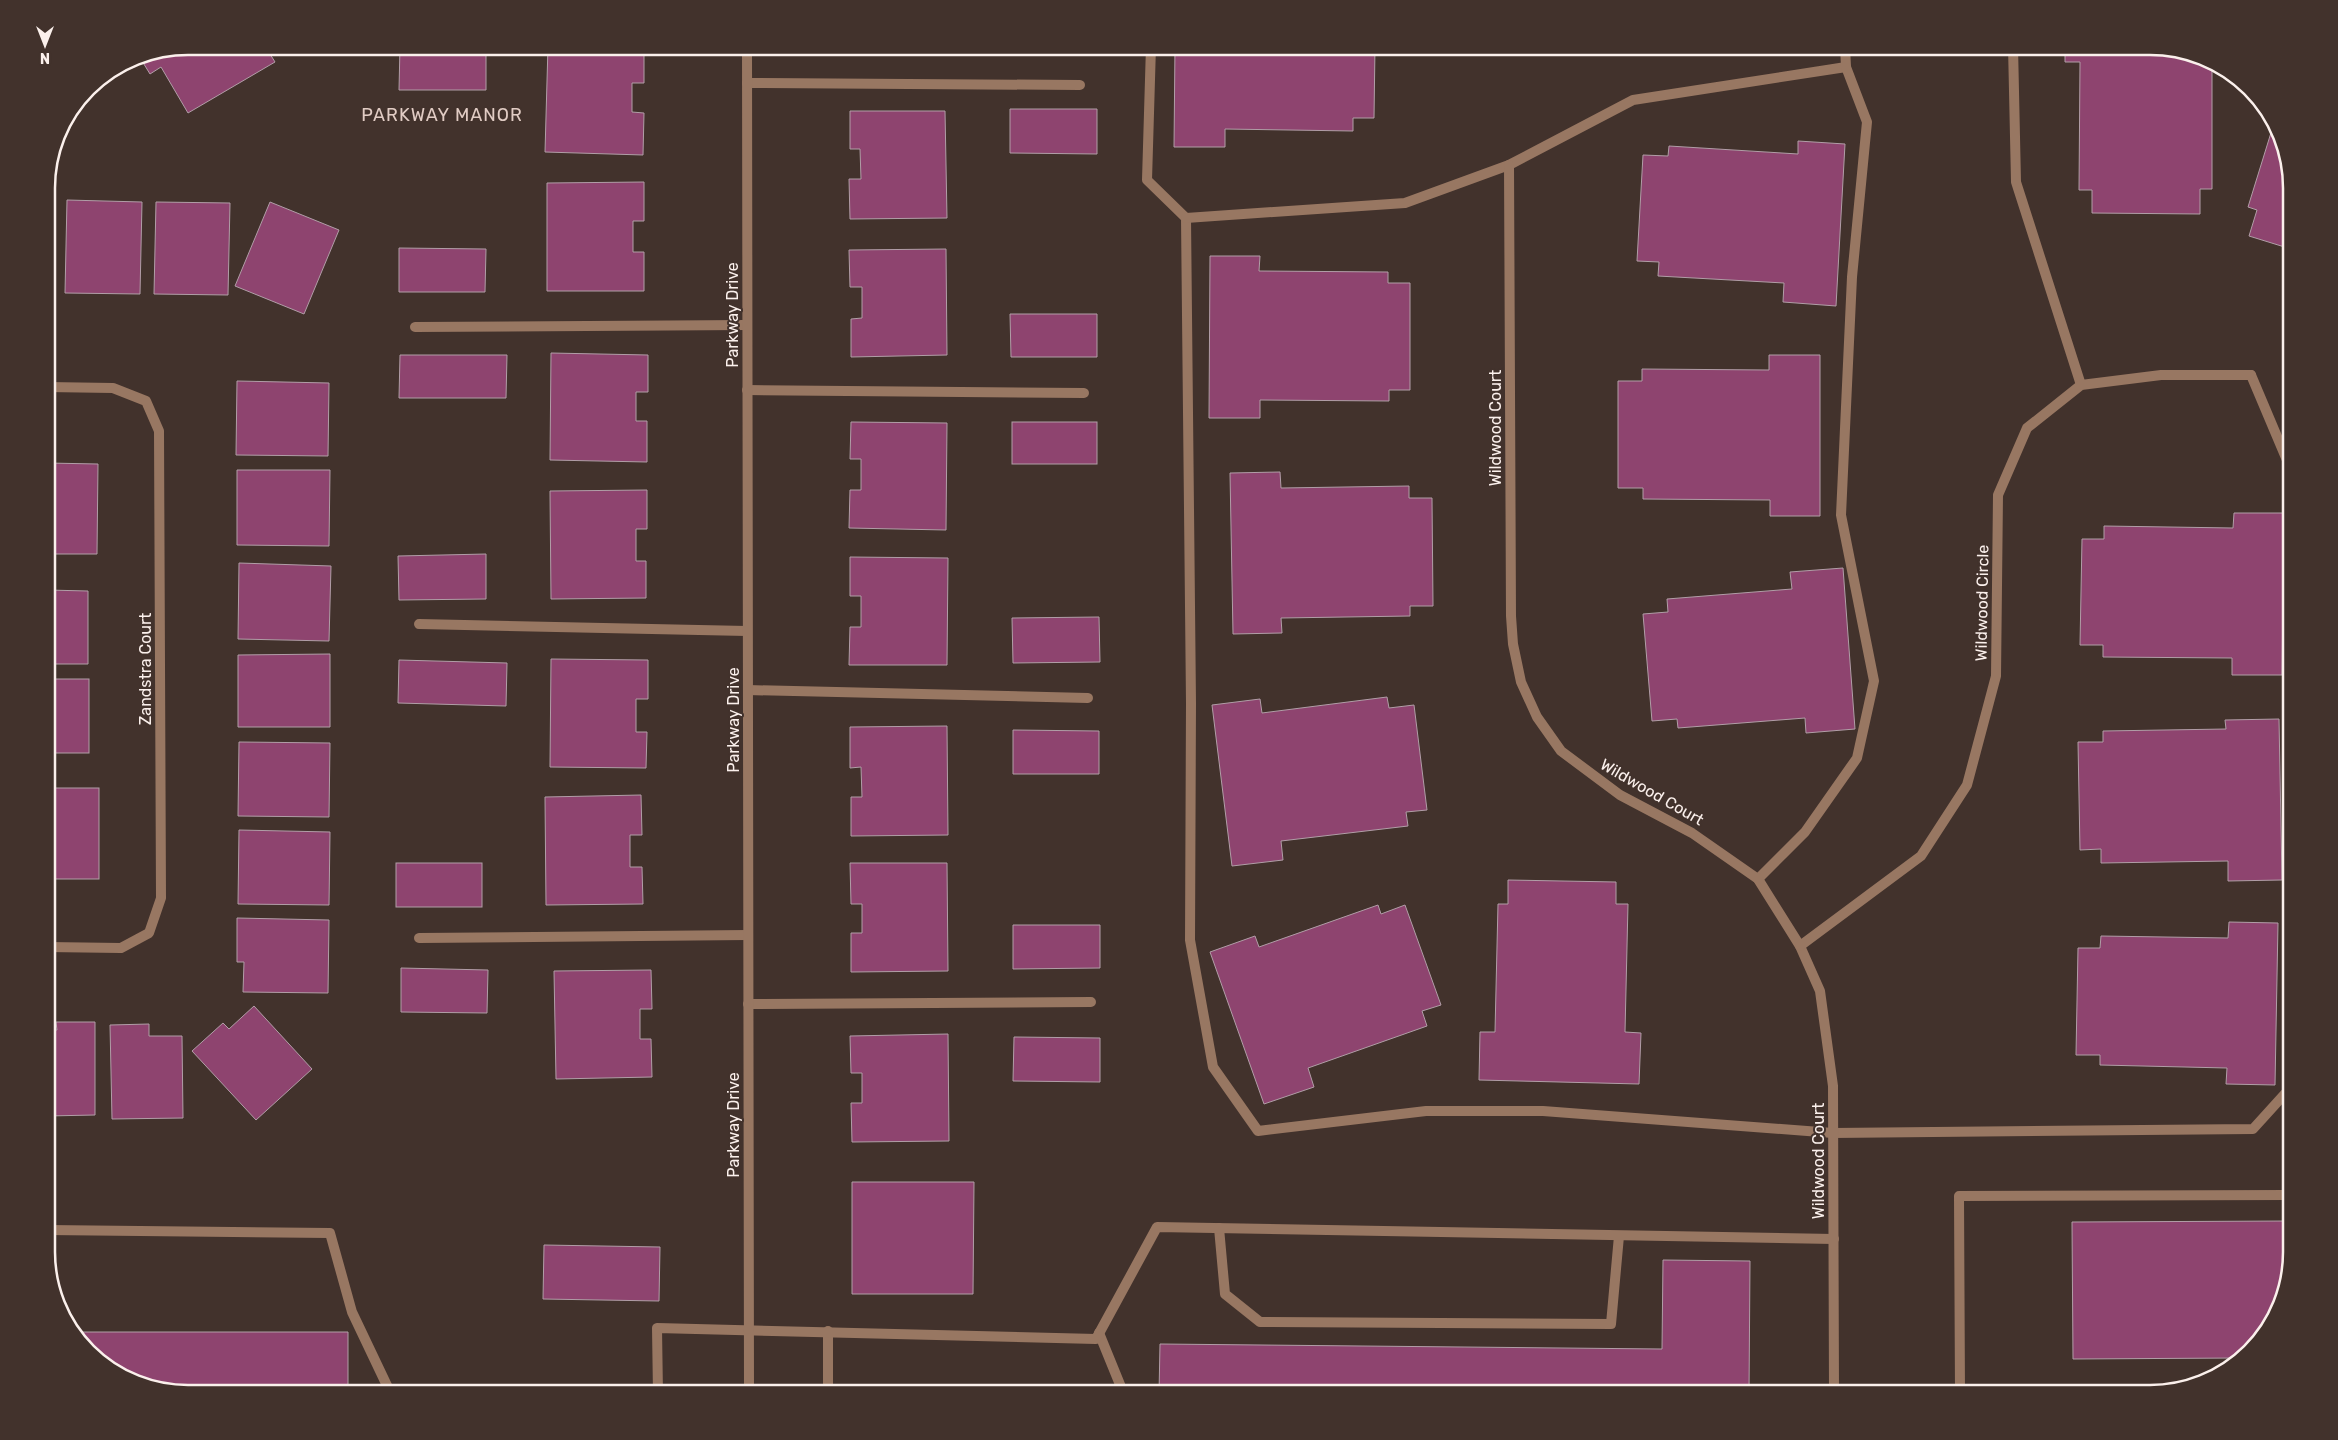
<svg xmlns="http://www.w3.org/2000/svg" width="2338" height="1440" font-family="Rubik,sans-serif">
<rect width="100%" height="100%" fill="#42322c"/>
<!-- building -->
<g fill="#8e446f" stroke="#b19ea7">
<polygon points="188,46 265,46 275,62 188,113 161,67 150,74 139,56"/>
<polygon points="400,46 486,47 486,90 399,90"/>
<polygon points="548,46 644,47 644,83 632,83 632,112 644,113 643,155 545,152"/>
<polygon points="849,46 947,46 947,48 849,50"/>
<polygon points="1011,46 1098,46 1098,48 1011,50"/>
<polygon points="1175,46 1375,46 1374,118 1353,118 1353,131 1225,129 1225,147 1174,147"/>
<polygon points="2065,46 2150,46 2212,63 2212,189 2200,189 2200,214 2092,213 2092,190 2079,190 2080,62 2065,62"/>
<polygon points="1010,109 1097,109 1097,154 1010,153"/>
<polygon points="850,111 945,111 947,218 850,219 849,179 861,179 860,149 850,149"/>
<polygon points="2274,123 2291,179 2291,249 2249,236 2257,210 2248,207"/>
<polygon points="1798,141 1845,144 1836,306 1783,302 1784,283 1658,276 1659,262 1637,261 1643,155 1668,156 1669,146 1798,154"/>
<polygon points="644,182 644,221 633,221 633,252 644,252 644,291 547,291 547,183"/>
<polygon points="67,200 142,202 140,294 65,293"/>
<polygon points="156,202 230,203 228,295 154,294"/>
<polygon points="270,202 339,230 304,314 235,286"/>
<polygon points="399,248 486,249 485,292 399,292"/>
<polygon points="946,249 947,355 851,357 851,319 862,318 862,287 850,287 849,250"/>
<polygon points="1210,256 1260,256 1259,271 1388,272 1388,283 1410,283 1410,390 1389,390 1389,401 1260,400 1260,418 1209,418"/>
<polygon points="1010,314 1097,314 1097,357 1011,357"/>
<polygon points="551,353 648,355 648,392 636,392 636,421 647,421 647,462 550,460"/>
<polygon points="400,355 507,355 506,398 399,398"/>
<polygon points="1769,355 1820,355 1820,516 1770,516 1770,500 1643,499 1643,488 1618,488 1618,381 1642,381 1642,369 1769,370"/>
<polygon points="237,381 329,383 328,456 236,455"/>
<polygon points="851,422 947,423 946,530 849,528 850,490 861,490 861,459 850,459"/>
<rect x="1012" y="422" width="85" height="42"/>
<polygon points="47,463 98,464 97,554 47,554"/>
<polygon points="237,470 330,470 329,546 237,545"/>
<polygon points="1280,472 1281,488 1409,486 1409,498 1432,498 1433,606 1410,606 1410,616 1281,618 1282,633 1233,634 1230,473"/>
<polygon points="647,490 647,529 636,529 636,561 646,561 646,598 551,599 550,491"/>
<polygon points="2234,513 2284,513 2282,675 2232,675 2232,658 2103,657 2103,645 2080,645 2082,539 2104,539 2104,526 2233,528"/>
<polygon points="486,554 486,599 399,600 398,556"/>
<polygon points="850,557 948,558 947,665 849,665 850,627 861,627 861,596 850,596"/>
<polygon points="239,563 331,566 329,641 238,639"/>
<polygon points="1843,568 1855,729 1806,733 1805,718 1678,728 1677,719 1652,721 1643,614 1668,612 1667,599 1792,589 1790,572"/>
<polygon points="47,590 88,591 88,664 47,664"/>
<polygon points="1099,617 1100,662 1013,663 1012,618"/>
<polygon points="330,654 330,727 238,727 238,655"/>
<polygon points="551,659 648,660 648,699 636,699 636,732 647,732 646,768 550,767"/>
<polygon points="399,660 507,663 506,706 398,703"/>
<rect x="47" y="679" width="42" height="74"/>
<polygon points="1387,697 1389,708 1414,705 1427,810 1406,812 1408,826 1281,841 1283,860 1232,866 1212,705 1260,699 1262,713"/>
<polygon points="2279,719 2282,880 2228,881 2228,861 2101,863 2101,849 2080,850 2078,742 2103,742 2103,731 2226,729 2225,720"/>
<polygon points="947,726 948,835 851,836 851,797 862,797 861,767 850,768 850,727"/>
<polygon points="1013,730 1099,731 1099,774 1013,774"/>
<polygon points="239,742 330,743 329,817 238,816"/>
<rect x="47" y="788" width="52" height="91"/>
<polygon points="641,795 642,835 630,835 630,867 642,867 643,904 546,905 545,797"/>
<polygon points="239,830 330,832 329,905 238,904"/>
<rect x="396" y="863" width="86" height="44"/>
<polygon points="850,863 947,863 948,971 851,972 851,933 862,933 862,904 851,904"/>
<polygon points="1508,880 1616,882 1616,904 1628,904 1625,1032 1641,1033 1639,1084 1479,1080 1480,1032 1495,1032 1498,904 1508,904"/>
<polygon points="1378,905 1381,914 1405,905 1441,1005 1422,1011 1427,1026 1308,1068 1314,1087 1264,1104 1210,952 1255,936 1259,947"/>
<polygon points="237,918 329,920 328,993 243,992 244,962 237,962"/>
<polygon points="2229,922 2278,923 2275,1085 2226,1084 2227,1068 2100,1065 2100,1055 2076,1055 2078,948 2100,948 2101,936 2228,938"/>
<polygon points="1013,925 1100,925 1100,968 1013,969"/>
<polygon points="401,968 488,970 487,1013 401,1012"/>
<polygon points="651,970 652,1009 640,1009 640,1039 651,1039 652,1077 556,1079 554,971"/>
<polygon points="254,1006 312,1069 256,1120 192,1051 223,1023 229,1029"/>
<polygon points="56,1022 95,1022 95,1115 47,1116 47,1030 57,1030"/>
<polygon points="149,1024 149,1036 182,1036 183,1118 112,1119 110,1025"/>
<polygon points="948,1034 949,1141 852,1142 851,1103 862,1103 862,1073 851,1073 850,1036"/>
<polygon points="1014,1037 1100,1038 1100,1082 1013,1081"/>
<polygon points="852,1182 974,1182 973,1294 852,1294"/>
<polygon points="2292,1221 2292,1252 2273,1323 2237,1358 2073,1359 2072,1222"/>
<polygon points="544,1245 660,1247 659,1301 543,1299"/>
<polygon points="1663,1260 1750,1261 1749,1394 1159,1394 1160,1344 1662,1349"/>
<polygon points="74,1332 348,1332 348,1394 188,1394 117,1375"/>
</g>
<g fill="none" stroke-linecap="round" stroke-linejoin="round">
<!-- lane -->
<g stroke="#987762" stroke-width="10">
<polyline points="1151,46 1147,180 1186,218 1191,703 1190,940 1213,1067 1258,1131 1426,1111 1543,1111 1833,1133 2253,1129 2292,1086"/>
<polyline points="2013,46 2016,182 2081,385"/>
<polyline points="747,83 1080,85"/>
<polyline points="1186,218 1405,203 1509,165 1633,100 1846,67"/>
<polyline points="415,327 747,325"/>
<polyline points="2251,375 2292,472"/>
<polyline points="747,390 1084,393"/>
<polyline points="419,624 747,631"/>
<polyline points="748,690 1088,698"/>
<polyline points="1758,879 1805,832 1857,758 1874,681 1841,515 1852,277 1867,122 1846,67 1845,46"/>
<polyline points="419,938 748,935"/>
<polyline points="748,1004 1091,1002"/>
<polyline points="1219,1228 1225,1294 1260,1322 1611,1324 1619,1236"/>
<polyline points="47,1230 330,1233 352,1312 391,1394"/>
<polyline points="828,1331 828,1394"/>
<polyline points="1099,1333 1121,1387 1120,1394"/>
<polyline points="658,1394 657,1328 1096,1339 1157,1227 1834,1239"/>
<polyline points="1960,1394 1959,1196 2292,1195"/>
</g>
<!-- street -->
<g stroke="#987762" stroke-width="10">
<polyline points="747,46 749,1394"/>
<polyline points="1509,165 1511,616 1513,644 1521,682 1537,717 1561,751 1620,795 1692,833 1758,879 1800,946 1820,991 1833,1086 1834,1394"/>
<polyline points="47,387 113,388 146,401 159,431 161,898 149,933 121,948 47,947"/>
<polyline points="1800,946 1921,856 1967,785 1996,676 1998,495 2027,428 2081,385 2161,375 2251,375"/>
</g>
</g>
<g text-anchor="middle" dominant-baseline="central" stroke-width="4" stroke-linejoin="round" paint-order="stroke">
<!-- street labels -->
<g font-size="16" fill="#fbf0ec" stroke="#42322c">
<text transform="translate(732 315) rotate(-90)">Parkway Drive</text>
<text transform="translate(1495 428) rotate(-90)">Wildwood Court</text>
<text transform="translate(1982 603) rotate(-89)">Wildwood Circle</text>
<text transform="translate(145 669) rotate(-90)">Zandstra Court</text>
<text transform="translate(733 720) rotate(-90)">Parkway Drive</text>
<text transform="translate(1652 792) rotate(30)">Wildwood Court</text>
<text transform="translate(733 1125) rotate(-90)">Parkway Drive</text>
<text transform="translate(1818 1161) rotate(-90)">Wildwood Court</text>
</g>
<!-- neighbourhood labels -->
<g font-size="18" letter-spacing="1" fill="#e1ccc4" stroke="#42322c">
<text x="442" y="115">PARKWAY MANOR</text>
</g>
</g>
<!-- crop -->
<path d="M0 0H2338V1440H0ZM188 55H2150A133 133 0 0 1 2283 188V1252A133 133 0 0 1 2150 1385H188A133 133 0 0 1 55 1252V188A133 133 0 0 1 188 55Z" fill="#42322c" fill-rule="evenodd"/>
<path fill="none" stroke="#fbf0ec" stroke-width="2.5" d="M188 55H2150A133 133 0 0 1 2283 188V1252A133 133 0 0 1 2150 1385H188A133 133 0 0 1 55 1252V188A133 133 0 0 1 188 55Z"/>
<!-- north arrow -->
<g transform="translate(45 45) rotate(180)" stroke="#42322c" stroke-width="4" paint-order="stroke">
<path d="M0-4L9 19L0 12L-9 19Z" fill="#fbf0ec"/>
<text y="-8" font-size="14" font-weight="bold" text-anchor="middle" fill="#fbf0ec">N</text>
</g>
</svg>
